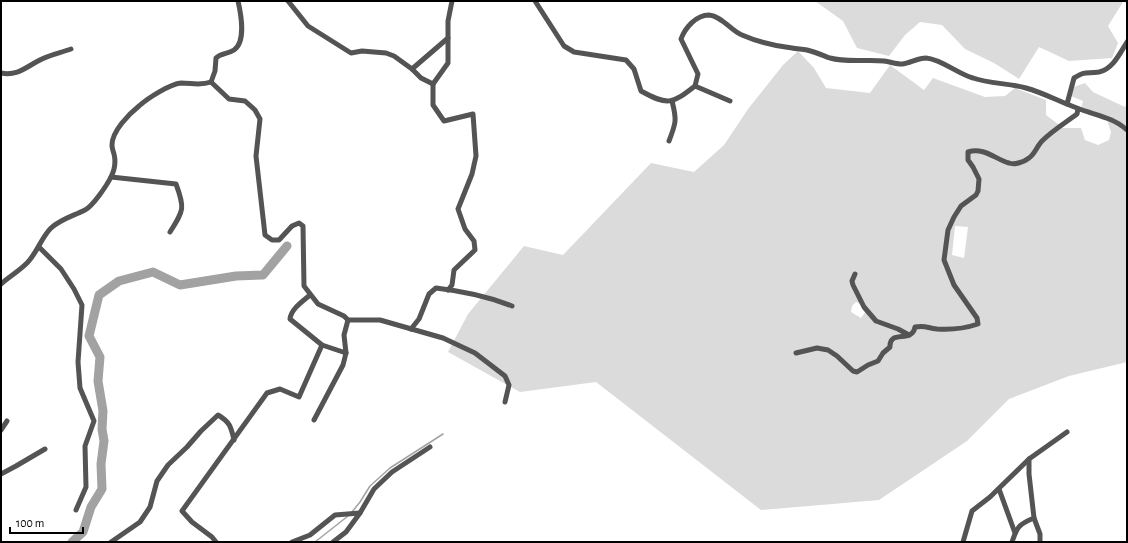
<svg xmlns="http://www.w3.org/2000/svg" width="1128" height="543" font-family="'Alegreya Sans',sans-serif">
<rect width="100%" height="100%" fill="#fff"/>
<!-- green -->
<g fill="#dbdbdb" fill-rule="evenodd">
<polygon points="815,1 1127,1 1127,3 1123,2 1108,26 1118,43 1112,58 1069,61 1039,47 1019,79 994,63 965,49 942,25 920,22 905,35 889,56 857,48 843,21"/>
<path d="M798,51L814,68L826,88L870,93L890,65L924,90L933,78L985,97L1005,96L1015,88L1046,100V115L1063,128H1081L1085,140L1098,145L1109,140L1111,132L1107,120L1112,117L1081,108L1083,101L1071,96L1074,87L1085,83L1093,92L1125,107L1127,102V362L1069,376L1009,399L967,441L879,500L761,510L596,382L520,392L448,352L468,314L524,246L563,255L651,163L694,172L724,145L748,109L783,65ZM955,226L968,227L964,258L952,255ZM856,302L865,306L866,311L861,318L851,312L852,306Z"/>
</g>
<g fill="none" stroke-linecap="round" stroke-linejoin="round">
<!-- stream -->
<g stroke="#a2a2a2" stroke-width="1.5">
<polyline points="352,512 360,502 370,486 390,468 443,434"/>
<polyline points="315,542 348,516"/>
</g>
<!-- river -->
<polyline stroke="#a2a2a2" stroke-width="9" points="72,542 83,532 91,507 102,489 101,464 104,441 102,429 103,411 98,381 100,357 89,336 99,295 119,281 153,272 180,285 236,276 263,275 287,246"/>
<!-- street -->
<g stroke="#545454" stroke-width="5">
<polyline points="288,1 308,26 351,53 362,51 386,53 394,56 412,69 421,78 433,84 448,63 448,21 452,1"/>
<path d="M535,1L564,46L574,52L626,60L634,69L641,91C668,106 672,104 695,86L698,74L681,39C685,28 696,15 709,15C722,16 731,31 742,35C758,42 775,46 792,48C797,49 802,49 807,50C815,52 822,55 830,58C848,63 866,59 884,61C891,62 896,64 902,64C910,63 918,58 926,58C941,59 958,74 973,78C990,84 1009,83 1026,88C1044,93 1060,102 1077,108C1094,115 1113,117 1127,130"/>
<polyline points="412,69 448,38"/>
<path d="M1,73C17,76 25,68 38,61C48,55 60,53 71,49"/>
<polyline points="211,82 229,99 245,101 255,110 260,119 256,156 265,235 272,240 279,240 292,226 299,223 303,226 304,286 318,304 344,316 348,320 344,335 346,353 322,345 299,397 280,389 267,393 182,511 192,522 212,537 216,542"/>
<polyline points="433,84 433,105 444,121 473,114 476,156 472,174 458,209 465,229 474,241 475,250 454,270 452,285 448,290"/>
<polyline points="695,86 730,101"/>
<path d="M1067,104L1074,78C1087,70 1086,74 1099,72C1113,69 1120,53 1127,42"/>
<path d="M669,141C676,123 677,120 672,101"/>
<path d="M111,177L176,184C185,208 184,210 170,232"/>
<polyline points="39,247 61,269 74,289 82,305 78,362 80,388 94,421 85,446 86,487 76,510"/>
<polyline points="855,274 852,281 853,285 864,307 876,321 898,329 909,335"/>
<path d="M1,284C9,277 19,271 27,263C37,253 41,238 51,228C61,219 73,216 85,210C93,206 107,185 111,177C115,169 116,162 114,154C113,151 112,147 112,145C112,131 129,114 139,106C148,98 170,84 181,83C192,83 200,86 211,82L215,71L216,58C221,53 228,54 234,50C246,42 241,14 238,1"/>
<path d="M310,295C303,301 291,309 290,319L322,345"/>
<polyline points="348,320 380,320 443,338 475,353 505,376 509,385 505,402"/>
<path d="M411,329L419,319L429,294L436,288C462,291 487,296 512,306"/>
<path d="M796,353L817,348L828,350L837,356L853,371L857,372L868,365L878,361L883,353L890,347C889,329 912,344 915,327C926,325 927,328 937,329C950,330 966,328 978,324L977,318L954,285L944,260L948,230L954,217L961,206L976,195L978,191L979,179L973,167L968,160V152C984,147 995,159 1009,163C1015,165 1024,162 1029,158C1035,154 1037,146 1042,141C1053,130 1065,123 1077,114L1078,109"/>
<polyline points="314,420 343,365 346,353"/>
<polyline points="1,430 7,421"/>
<polyline points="1,474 16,466 45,449"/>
<polyline points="999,489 1015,533"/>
<polyline points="1034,518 1040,534 1040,542"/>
<path d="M111,542L140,522L150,507L157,481L168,465L187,447L201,431L218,415C230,422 231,427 234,440"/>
<polyline points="292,542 310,535 335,515 360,513"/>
<polyline points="333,542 346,532 360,513 374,489 392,472 430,447"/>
<polyline points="963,542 972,511 990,497 1029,459"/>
<path d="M1012,542C1017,527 1019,524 1034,518L1029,474V459L1067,432"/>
</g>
</g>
<!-- border -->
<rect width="1128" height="543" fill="none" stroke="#000000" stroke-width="4"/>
<!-- scale -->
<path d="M10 527v6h73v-6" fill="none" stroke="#000000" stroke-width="2"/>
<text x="16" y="527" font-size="12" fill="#000000" stroke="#ffffff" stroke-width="3" paint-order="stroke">100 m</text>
</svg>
